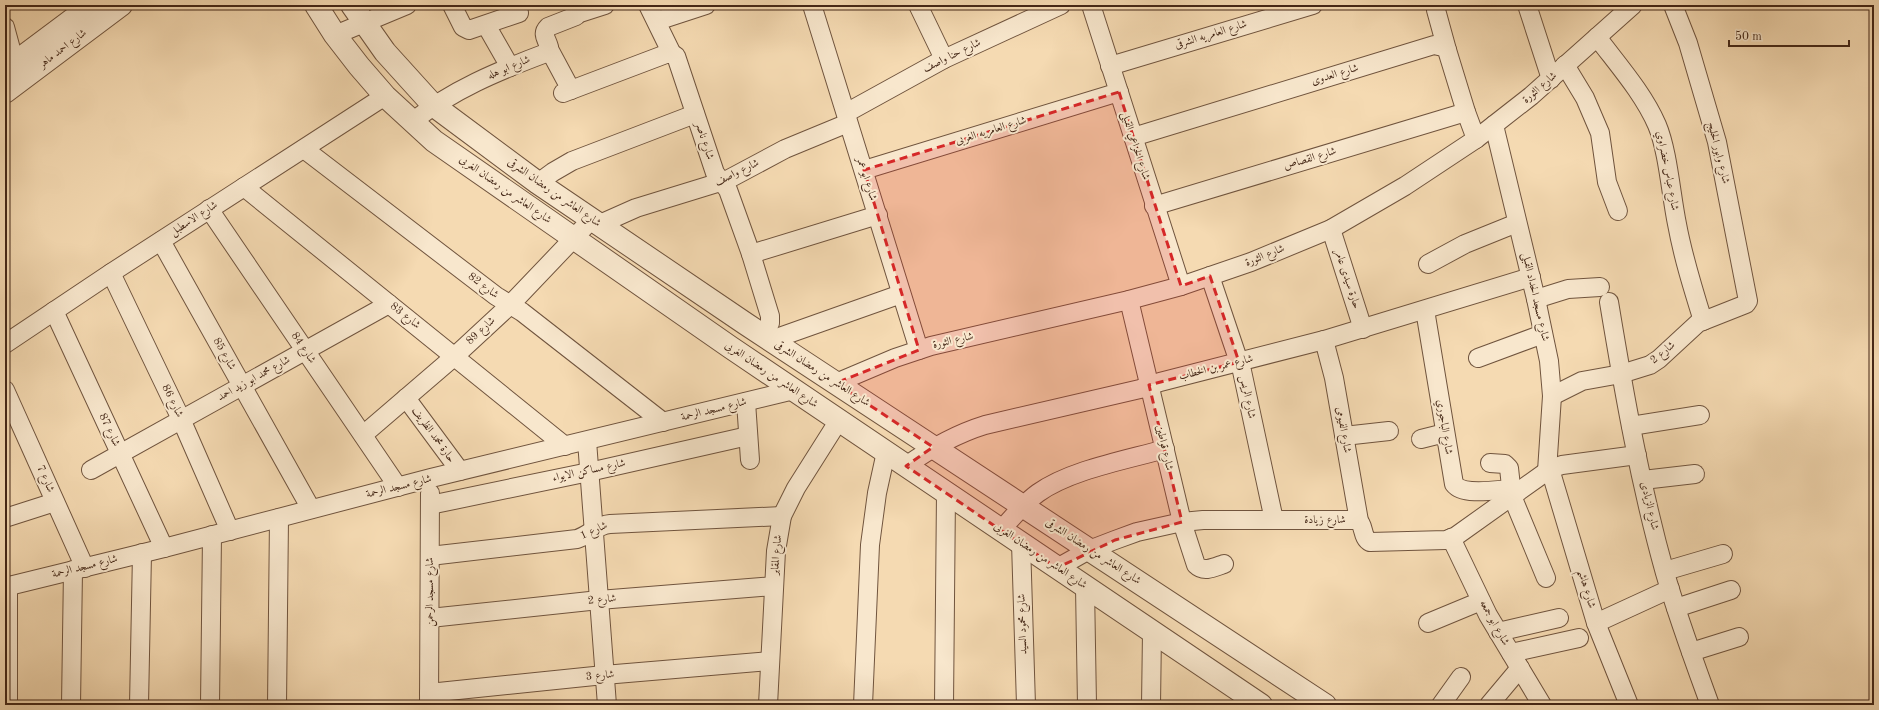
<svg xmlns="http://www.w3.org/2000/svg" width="1879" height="710" font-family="'Old Standard TT',Amiri,serif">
<rect width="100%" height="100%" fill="#f5dab2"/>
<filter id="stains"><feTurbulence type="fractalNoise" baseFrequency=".005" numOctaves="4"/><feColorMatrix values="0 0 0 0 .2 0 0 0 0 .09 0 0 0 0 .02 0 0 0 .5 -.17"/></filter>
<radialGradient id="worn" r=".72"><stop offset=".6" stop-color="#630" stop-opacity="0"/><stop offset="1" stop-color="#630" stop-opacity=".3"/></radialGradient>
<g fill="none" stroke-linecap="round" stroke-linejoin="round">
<defs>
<g id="minor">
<polyline points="452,5 463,27 469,30 519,13"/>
<polyline points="648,5 672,54"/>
<polyline points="812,5 919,350"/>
<polyline points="918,5 944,59"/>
<polyline points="1091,5 1181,286"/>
<polyline points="1527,5 1551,79"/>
<polyline points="1436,10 1447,50"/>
<polyline points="577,14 605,5"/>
<polyline points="657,21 706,5"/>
<polyline points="486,25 510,67"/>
<polyline points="5,27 18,75"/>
<polyline points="335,35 407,5"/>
<path d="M1597,37C1618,65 1643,93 1657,125C1668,151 1671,195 1677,224C1683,257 1693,289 1703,321"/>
<polyline points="549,49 571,90"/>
<polyline points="1565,65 1585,98 1600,133 1607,182 1618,211"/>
<polyline points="1110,66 1313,5"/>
<polyline points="563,93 666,54 672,54 676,56 715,173 728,190 751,254 770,316 770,323 764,336"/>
<polyline points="846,113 944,59 1061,5"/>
<path d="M412,122C452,90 498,71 546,53L549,47C547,39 541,34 548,27L576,16L578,12L575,5"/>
<polyline points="1494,125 1536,299 1549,361 1552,396 1547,471"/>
<polyline points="1133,137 1434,45 1443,47 1447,50 1466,112 1476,139"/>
<polyline points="304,149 496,296 522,312 663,422"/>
<polyline points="864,170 1119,92"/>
<polyline points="538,183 553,172 572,161 695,114"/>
<polyline points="244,187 565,446"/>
<polyline points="1154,206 1466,112"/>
<polyline points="209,209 398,487"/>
<polyline points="600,224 636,208 727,180 785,149 848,123"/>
<polyline points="1331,229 1363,329"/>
<polyline points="161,241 311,509"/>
<polyline points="751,254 878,215"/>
<polyline points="1428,264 1465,244 1517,223"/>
<polyline points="111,273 181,419 230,531"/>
<polyline points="1210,276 1242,371 1274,520"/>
<polyline points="1536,299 1568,289 1600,287"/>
<path d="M1129,300L1182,522L1196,565C1204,573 1215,567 1224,564"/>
<path d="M1609,302C1624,393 1640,484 1665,573C1678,618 1694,661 1710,705"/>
<path d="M1425,310L1454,484C1463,496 1496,490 1511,489"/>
<polyline points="54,311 164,548"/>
<polyline points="771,340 901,294"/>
<polyline points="1324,340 1334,378 1359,521"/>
<polyline points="5,344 111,273 385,96"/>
<polyline points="1478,358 1543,334"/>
<polyline points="836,383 895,358 931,346 1129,300 1181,286 1251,262 1331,229 1405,186 1476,139 1531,96 1633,5"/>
<polyline points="5,390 85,568"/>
<polyline points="1552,396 1582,381 1621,374 1650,365 1659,359 1698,323 1746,304 1748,301 1717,142 1688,43 1673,5"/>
<polyline points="406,398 460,471"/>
<polyline points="746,402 750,460"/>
<polyline points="1631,426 1700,415"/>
<polyline points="363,435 455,356 510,305 592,219"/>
<polyline points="1344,436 1389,431"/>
<polyline points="1421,439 1445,433"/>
<polyline points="587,441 607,705"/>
<polyline points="1490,463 1505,464 1509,468 1512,496 1546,578"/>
<path d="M906,466C931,448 956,434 985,425L1140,389L1160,382L1324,340L1531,277"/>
<polyline points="1550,469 1596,623 1629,705"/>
<polyline points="91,470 389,304"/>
<polyline points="1643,480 1695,474"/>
<polyline points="430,505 589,472 748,436"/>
<polyline points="5,518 55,502"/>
<path d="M1001,530C1013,517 1024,503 1038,493C1070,470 1126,460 1165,449"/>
<polyline points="1451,538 1488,615 1542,705"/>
<polyline points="1021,543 1026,705"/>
<path d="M430,556L577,539C589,535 597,525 610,524L782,516"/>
<path d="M1057,568L1089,550L1115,540L1137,532L1182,522L1203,520H1356C1365,522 1361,538 1370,542L1446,540L1456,536L1550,469L1562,465L1637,455"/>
<polyline points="1665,571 1723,554"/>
<polyline points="8,586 8,705"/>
<polyline points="5,587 164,548 431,478 794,390"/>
<polyline points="1085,587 1087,705"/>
<polyline points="1676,608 1731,590"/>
<polyline points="430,618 599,600 774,586"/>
<polyline points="1428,623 1481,601"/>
<polyline points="1596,623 1670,589"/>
<polyline points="1498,632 1559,618"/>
<polyline points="1691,652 1739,637"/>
<polyline points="1511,653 1579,638"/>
<polyline points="429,693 604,675 770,661"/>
<polyline points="71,705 73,570"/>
<polyline points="139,705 142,553"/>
<polyline points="210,705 212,535"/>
<polyline points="277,705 279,518"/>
<polyline points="429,705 430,493"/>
<polyline points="768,705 776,551 782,516 796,488 839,420"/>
<polyline points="863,705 870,545 877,493 886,452"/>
<polyline points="944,705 946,493"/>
<polyline points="1151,705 1152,632"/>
<polyline points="1441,705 1461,677"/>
<polyline points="1489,705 1520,668"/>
</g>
<g id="tertiary">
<polyline points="316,5 335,35 359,66 385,96 434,141 730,347 1261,705"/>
<polyline points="352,5 385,52 433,105 538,183 746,324 1325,705"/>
<polyline points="5,70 92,5"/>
<polyline points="5,92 121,5"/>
</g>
</defs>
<!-- minor casing -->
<use href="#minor" stroke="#70543e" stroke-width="20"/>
<!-- tertiary casing -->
<use href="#tertiary" stroke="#70543e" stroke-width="24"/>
<!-- minor -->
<use href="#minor" stroke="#f8e7cd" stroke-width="18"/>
<!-- tertiary -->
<use href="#tertiary" stroke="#f8e7cd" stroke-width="22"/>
</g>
<!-- marked area -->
<path fill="#d62828" fill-opacity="0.2" stroke="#d62828" stroke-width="3" stroke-dasharray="8 5" stroke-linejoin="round" d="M1119,92L1181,286L1210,276L1239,362L1149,385L1182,522L1115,540L1057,568L906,466L933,447L836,383L919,350L864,170Z"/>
<g text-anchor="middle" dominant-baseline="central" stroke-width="4" stroke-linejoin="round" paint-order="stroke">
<!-- street labels -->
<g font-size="11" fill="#442717" stroke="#f8e7cd">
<text transform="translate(1211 35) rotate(-17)">شارع العامريه الشرقى</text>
<text transform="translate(63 49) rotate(-37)">شارع احمد ماهر</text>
<text transform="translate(952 56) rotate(-26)">شارع حنا واصف</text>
<text transform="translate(509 68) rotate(-23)">شارع ابو هله</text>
<text transform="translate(1335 75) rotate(-17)">شارع العدوى</text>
<text transform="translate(1540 88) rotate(-41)">شارع الثورة</text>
<text transform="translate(991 131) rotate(-17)">شارع العامريه الغربى</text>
<text transform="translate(704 141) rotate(72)">شارع ناصر</text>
<text transform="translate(1135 146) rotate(72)">شارع الخزاعي القبلى</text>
<text transform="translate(1718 153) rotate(76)">شارع وابور الحليج</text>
<text transform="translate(1310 159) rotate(-17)">شارع القصاص</text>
<text transform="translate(1667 171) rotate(79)">شارع عباس خضراوي</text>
<text transform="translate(737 173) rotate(-26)">شارع واصف</text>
<text transform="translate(866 179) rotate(72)">شارع ابو عمر</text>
<text transform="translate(505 190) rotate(35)">شارع العاشر من رمضان الغربى</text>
<text transform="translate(554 193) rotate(35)">شارع العاشر من رمضان الشرقى</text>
<text transform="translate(194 219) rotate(-33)">شارع الاسطبل</text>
<text transform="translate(1265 256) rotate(-22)">شارع الثورة</text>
<text transform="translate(1347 279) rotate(72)">حارة سيدى عامر</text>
<text transform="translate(483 286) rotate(37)">شارع 82</text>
<text transform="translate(1535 297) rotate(77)">شارع مسجد الحداد القبلى</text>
<text transform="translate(405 316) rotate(39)">شارع 83</text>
<text transform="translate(481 331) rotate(-43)">شارع 89</text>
<text transform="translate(953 341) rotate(-13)">شارع الثورة</text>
<text transform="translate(303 348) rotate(56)">شارع 84</text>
<text transform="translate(1663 353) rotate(-39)">شارع 2</text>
<text transform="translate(224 354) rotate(61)">شارع 85</text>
<text transform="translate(1216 368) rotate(-14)">شارع عمر بن الخطاب</text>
<text transform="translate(822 374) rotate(33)">شارع العاشر من رمضان الشرقى</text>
<text transform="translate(771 375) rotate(34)">شارع العاشر من رمضان الغربى</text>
<text transform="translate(254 379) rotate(-29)">شارع محمد ابو زيد احمد</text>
<text transform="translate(1247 397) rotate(78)">شارع الريس</text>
<text transform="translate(172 401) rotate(64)">شارع 86</text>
<text transform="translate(714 410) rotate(-14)">شارع مسجد الرحمة</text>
<text transform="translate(1444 427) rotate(81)">شارع الباجوري</text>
<text transform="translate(109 430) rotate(65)">شارع 87</text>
<text transform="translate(1343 430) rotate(80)">شارع الفيومى</text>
<text transform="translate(433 435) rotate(54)">حارة محمد الظريف</text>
<text transform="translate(1164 448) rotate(77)">شارع قواطين</text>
<text transform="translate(589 471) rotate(-12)">شارع مساكن الايواء</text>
<text transform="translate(45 479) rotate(66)">شارع 7</text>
<text transform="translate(399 487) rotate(-14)">شارع مسجد الرحمة</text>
<text transform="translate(1649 506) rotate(77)">شارع الزيادى</text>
<text x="1325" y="520">شارع زيادة</text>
<text transform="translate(594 531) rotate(-24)">شارع 1</text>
<text transform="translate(1093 552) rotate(33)">شارع العاشر من رمضان الشرقى</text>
<text transform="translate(777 555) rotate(-85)">شارع المقابر</text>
<text transform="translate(1040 556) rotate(34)">شارع العاشر من رمضان الغربى</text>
<text transform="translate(85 567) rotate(-14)">شارع مسجد الرحمة</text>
<text transform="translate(1586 589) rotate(73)">شارع هاشم</text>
<text transform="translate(430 592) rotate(-90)">شارع مسجد الرحمن</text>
<text transform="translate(602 600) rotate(-5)">شارع 2</text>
<text transform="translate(1494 623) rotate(61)">شارع ابو جمعه</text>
<text transform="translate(1023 624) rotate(-92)">شارع محمود السيد</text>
<text transform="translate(600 676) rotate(-5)">شارع 3</text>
</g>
</g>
<!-- margin -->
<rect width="1879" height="710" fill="none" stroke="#f5dab2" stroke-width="20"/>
<rect x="6" y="6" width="1867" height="698" fill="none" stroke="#442717" stroke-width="2"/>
<rect x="10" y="10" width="1859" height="690" fill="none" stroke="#442717"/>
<!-- scale -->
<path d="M1729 40v6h120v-6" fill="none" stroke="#442717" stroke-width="2"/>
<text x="1735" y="40" font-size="12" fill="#442717" stroke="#f8e7cd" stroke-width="3" paint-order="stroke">50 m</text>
<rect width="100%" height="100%" filter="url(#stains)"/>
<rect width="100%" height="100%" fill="url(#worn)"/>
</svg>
